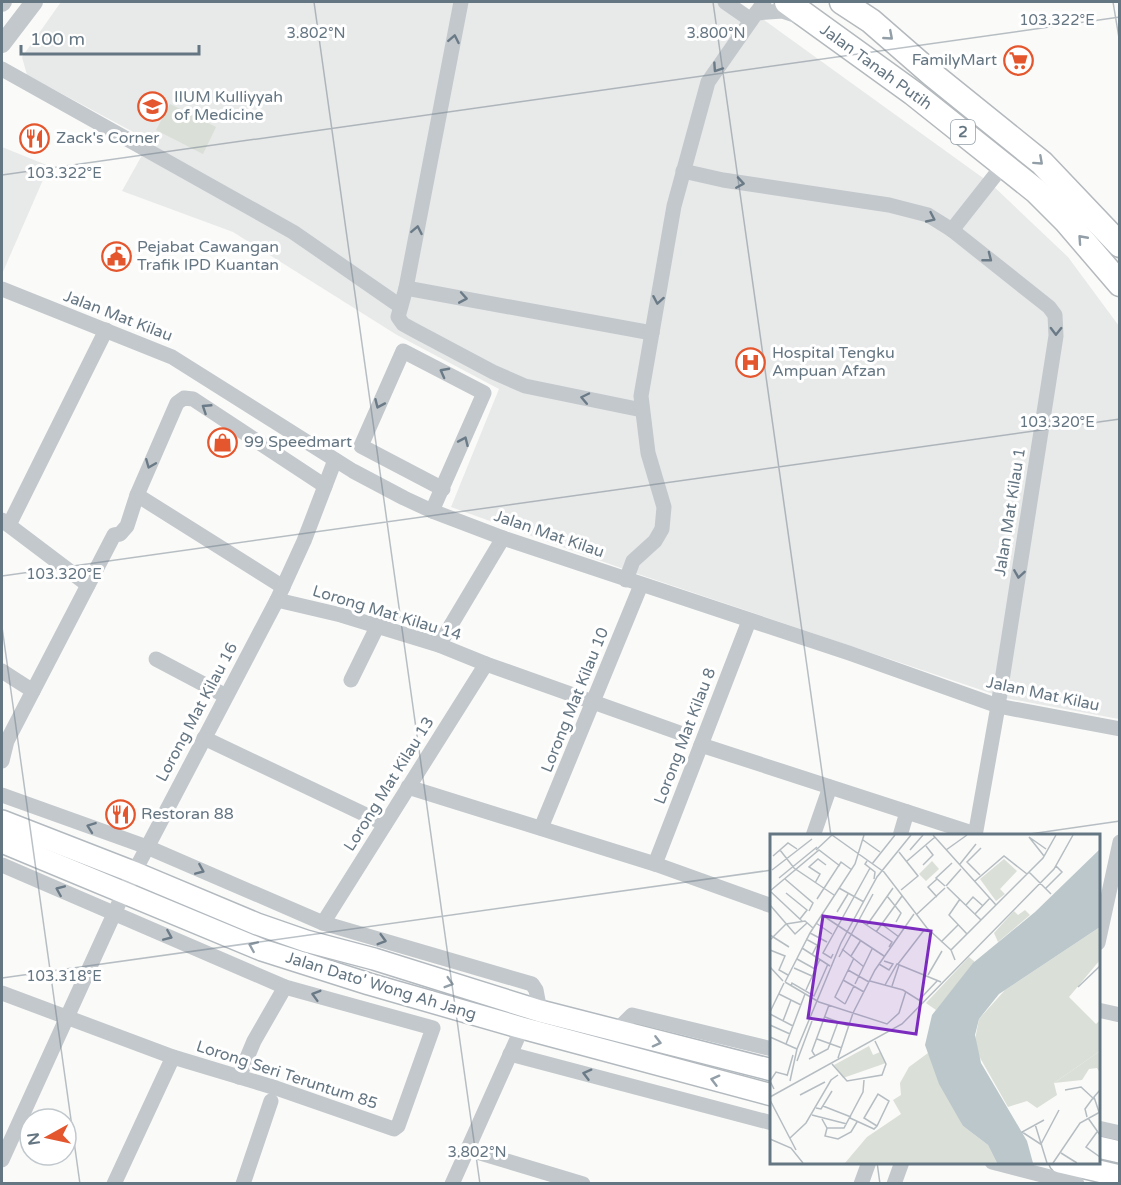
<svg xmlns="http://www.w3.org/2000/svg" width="1121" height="1185" font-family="'Varela Round',sans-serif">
<rect width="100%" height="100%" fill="#fafaf8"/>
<!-- built -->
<g fill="#e8e9e9">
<polygon points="61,2 739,2 990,183 1068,257 1119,326 1119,719 1005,698 629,571 451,507 499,389 397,335 233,232 122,191 150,141 27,75 22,57"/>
<polygon points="2,147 49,166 2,274"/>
</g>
<!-- pitch -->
<polygon fill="#dadfd7" points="170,104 216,127 203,154 156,130"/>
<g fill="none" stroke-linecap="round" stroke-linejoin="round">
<defs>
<g id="secondary">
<polyline points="2,821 133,872 257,924 306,941 374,959 540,1011 772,1070"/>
<polyline points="2,842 262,950 369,984 522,1028 772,1095"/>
<polyline points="1098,1147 1120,1152"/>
<polyline points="1060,1162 1120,1176"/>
</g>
<g id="trunk">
<polyline points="787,2 913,93 1036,191 1066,221 1120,284"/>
<polyline points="842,2 871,21 933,75 1042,163 1120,245"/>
</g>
</defs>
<!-- secondary casing -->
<use href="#secondary" stroke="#b3babf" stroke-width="24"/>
<!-- trunk casing -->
<use href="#trunk" stroke="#b4b9bd" stroke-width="27"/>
<!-- minor -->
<g stroke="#c3c8cc" stroke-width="15">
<polyline points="461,2 406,288 398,317 403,324 412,329 493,372 525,386 642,410"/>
<polyline points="725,2 751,20"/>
<polyline points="756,13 782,11 797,16"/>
<polyline points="2,69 293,232 400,306"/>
<polyline points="683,171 723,180 889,205 928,215 952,230 1049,307 1055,315 1056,336 998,706 975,836"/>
<polyline points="952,230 1004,164"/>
<polyline points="406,288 652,333"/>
<polyline points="2,289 172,357 353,471 404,498 432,511 503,538 849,653 998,706 1120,729"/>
<polyline points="137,495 283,587"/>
<polyline points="432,511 484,393 403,351 361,446 443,489"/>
<polyline points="2,520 88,585"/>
<polyline points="9,525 106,330"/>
<polyline points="626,580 633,561 655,541 662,529 664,507 648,453 641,396 674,206 708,82 764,2"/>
<polyline points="277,600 341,615 439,645 486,664 680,733"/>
<polyline points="439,645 503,538"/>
<polyline points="156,659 226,696"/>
<polyline points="2,671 33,691"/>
<polyline points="351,680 378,625"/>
<polyline points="204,738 385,824"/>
<polyline points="701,745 975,834"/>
<polyline points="2,761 7,741 114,535 120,534 127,526 137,495 177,403 184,398 193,399 325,486"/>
<polyline points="408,787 655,864 772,906"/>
<polyline points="2,795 147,847 323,923 532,984 536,990 540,1011"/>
<polyline points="541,828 641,585"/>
<polyline points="813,836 830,787"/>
<polyline points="900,836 907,812"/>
<polyline points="655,864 749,621"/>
<polyline points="2,865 285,987 433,1028 398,1126 394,1129 276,1088 173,1057 2,993"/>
<polyline points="129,882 277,600 304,541 335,460"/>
<polyline points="323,923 486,664"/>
<polyline points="1098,943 1120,842"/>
<polyline points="1098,1010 1120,1015"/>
<polyline points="615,1032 632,1015 772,1049"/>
<polyline points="510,1054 772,1123"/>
<polyline points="239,1077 254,1041 285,987"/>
<polyline points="1098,1128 1120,1133"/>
<polyline points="467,1149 583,1184"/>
<polyline points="2,1160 119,903"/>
<polyline points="992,1162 1077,1184"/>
<polyline points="114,1184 173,1057"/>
<polyline points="243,1184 271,1101"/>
<polyline points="452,1184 522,1028"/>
<polyline points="861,1184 869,1162"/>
<polyline points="894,1184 902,1162"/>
</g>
<!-- tertiary -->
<g stroke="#c3c8cc" stroke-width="18">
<polyline points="2,3 3,2"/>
<polyline points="2,44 34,2"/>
</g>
<!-- secondary -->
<use href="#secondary" stroke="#fff" stroke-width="21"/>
<!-- trunk -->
<use href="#trunk" stroke="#fff" stroke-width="24"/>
</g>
<!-- one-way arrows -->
<defs><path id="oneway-chevron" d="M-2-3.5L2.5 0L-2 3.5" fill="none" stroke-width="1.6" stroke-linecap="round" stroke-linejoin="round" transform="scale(1.5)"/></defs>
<g stroke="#939fa8">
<use href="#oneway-chevron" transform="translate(889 36) rotate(41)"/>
<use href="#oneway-chevron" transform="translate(1039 161) rotate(42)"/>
<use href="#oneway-chevron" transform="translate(1082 239) rotate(-132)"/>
<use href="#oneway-chevron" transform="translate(253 946) rotate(-157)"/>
<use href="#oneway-chevron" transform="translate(449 983) rotate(17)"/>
<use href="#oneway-chevron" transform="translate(657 1042) rotate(14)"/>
<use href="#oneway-chevron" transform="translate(715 1080) rotate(-165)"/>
</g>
<g stroke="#6a7a87">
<use href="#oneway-chevron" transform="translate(454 39) rotate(-79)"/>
<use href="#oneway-chevron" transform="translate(717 68) rotate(124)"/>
<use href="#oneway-chevron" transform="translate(740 183) rotate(9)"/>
<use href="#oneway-chevron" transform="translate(931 218) rotate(25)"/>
<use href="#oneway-chevron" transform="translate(417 230) rotate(-79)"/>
<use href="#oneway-chevron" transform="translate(988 258) rotate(38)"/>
<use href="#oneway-chevron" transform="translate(463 298) rotate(10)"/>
<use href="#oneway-chevron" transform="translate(658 300) rotate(100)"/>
<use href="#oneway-chevron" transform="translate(1056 331) rotate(91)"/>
<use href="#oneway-chevron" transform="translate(444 372) rotate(-152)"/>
<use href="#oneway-chevron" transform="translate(585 398) rotate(-168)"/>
<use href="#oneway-chevron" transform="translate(379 404) rotate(114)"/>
<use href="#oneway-chevron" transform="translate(206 408) rotate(-147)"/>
<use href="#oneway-chevron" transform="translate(464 441) rotate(-66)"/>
<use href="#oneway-chevron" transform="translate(150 464) rotate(112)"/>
<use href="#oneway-chevron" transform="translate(1019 574) rotate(99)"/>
<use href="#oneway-chevron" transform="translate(91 827) rotate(-160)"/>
<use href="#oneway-chevron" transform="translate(200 870) rotate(23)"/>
<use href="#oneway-chevron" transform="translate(60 890) rotate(-157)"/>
<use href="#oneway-chevron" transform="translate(168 936) rotate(23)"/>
<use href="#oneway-chevron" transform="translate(382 940) rotate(16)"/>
<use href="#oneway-chevron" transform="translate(316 995) rotate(-164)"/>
<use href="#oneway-chevron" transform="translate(587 1074) rotate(-165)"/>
</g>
<!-- ticks -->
<path fill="none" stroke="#657683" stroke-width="1.5" stroke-opacity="0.45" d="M314,2L480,1184M713,2L831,836M1113,2L1120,44M2,175L1120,17M2,576L1120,419M2,627L80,1184M1016,836L1120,821M2,978L772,870M877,1162L880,1184"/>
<!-- icons -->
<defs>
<symbol id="supermarket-ring" viewBox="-11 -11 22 22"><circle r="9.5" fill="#fff" stroke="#e4572e" stroke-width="1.5"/><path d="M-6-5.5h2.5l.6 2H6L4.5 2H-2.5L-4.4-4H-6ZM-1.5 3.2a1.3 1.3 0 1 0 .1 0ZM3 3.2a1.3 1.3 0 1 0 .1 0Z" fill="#e4572e"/></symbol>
<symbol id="university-ring" viewBox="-11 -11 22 22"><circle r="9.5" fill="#fff" stroke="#e4572e" stroke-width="1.5"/><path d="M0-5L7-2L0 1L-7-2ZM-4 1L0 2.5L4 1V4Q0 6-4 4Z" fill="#e4572e"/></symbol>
<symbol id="restaurant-ring" viewBox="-11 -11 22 22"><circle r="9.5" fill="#fff" stroke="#e4572e" stroke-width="1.5"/><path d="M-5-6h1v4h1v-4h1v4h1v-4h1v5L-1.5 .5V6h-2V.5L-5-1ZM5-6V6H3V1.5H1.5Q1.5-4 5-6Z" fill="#e4572e"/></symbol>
<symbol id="civic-ring" viewBox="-11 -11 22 22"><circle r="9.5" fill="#fff" stroke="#e4572e" stroke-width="1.5"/><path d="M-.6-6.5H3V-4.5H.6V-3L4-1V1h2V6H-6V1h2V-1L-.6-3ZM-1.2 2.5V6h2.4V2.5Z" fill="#e4572e"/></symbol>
<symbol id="hospital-ring" viewBox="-11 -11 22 22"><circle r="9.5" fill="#fff" stroke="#e4572e" stroke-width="1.5"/><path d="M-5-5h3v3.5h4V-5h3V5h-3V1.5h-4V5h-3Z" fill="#e4572e"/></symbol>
<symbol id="shop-ring" viewBox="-11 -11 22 22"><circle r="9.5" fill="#fff" stroke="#e4572e" stroke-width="1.5"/><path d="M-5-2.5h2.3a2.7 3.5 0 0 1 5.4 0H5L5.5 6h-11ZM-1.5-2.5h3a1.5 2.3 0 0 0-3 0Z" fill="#e4572e"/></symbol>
</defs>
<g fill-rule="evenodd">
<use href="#supermarket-ring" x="1002" y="44" width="33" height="33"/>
<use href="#university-ring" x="136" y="90" width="33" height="33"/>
<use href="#restaurant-ring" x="18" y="122" width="33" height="33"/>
<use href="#civic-ring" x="100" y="240" width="33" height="33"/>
<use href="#hospital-ring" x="734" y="346" width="33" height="33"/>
<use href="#shop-ring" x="206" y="426" width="33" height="33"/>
<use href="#restaurant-ring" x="104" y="798" width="33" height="33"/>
</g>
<g text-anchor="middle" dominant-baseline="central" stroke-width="6" stroke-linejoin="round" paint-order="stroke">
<!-- shield labels -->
<rect fill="#fff" stroke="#939fa8" stroke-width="1.5" x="951" y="120" width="24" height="24" rx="4.5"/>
<g font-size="15" font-weight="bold" fill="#657683">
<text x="963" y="132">2</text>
</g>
<!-- poi labels -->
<g font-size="16" fill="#657683" stroke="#fff" text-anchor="start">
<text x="997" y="60" text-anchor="end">FamilyMart</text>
<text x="174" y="97">IIUM Kulliyyah<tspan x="174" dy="18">of Medicine</tspan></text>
<text x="56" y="138">Zack's Corner</text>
<text x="137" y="247">Pejabat Cawangan<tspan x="137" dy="18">Trafik IPD Kuantan</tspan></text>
<text x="772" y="353">Hospital Tengku<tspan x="772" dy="18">Ampuan Afzan</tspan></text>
<text x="244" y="442">99 Speedmart</text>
<text x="141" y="814">Restoran 88</text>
</g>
<!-- street labels -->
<g font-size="16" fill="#657683" stroke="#fff">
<text transform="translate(876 67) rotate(36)">Jalan Tanah Putih</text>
<text transform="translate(118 316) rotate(21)">Jalan Mat Kilau</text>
<text transform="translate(1010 512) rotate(-81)">Jalan Mat Kilau 1</text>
<text transform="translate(549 534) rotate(19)">Jalan Mat Kilau</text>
<text transform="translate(387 613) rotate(17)">Lorong Mat Kilau 14</text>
<text transform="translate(1043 694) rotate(12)">Jalan Mat Kilau</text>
<text transform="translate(575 700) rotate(-68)">Lorong Mat Kilau 10</text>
<text transform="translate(197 712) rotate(-62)">Lorong Mat Kilau 16</text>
<text transform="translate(685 736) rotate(-69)">Lorong Mat Kilau 8</text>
<text transform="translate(389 784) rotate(-58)">Lorong Mat Kilau 13</text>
<text transform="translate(381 986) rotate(17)">Jalan Dato' Wong Ah Jang</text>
<text transform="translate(287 1075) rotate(18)">Lorong Seri Teruntum 85</text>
</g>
</g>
<!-- overview -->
<g transform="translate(770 834)">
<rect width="330" height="330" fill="#fafaf8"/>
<path d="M330,217V239L327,234L319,235L312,246L284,249Z" fill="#dadfd7"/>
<path d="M330,93V126L299,163L326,190L330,186V217L284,249L287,261L267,274L257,267L238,273L209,222L205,206L209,185L235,156ZM158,219L193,292L218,311L227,329H75L97,303L131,280L123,266L131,261L130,249L139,233Z" fill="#dadfd7"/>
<path d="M234,25L247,37L230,55L235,60L226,67L210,45ZM255,76L260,81L228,108L224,99L244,77L248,81ZM199,123L205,128L166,176L156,169Z" fill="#dadfd7"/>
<path d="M162,27L169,35L156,47L149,40ZM99,212L103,221L110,218L116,229L73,244L64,231Z" fill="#dadfd7"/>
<path d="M330,15V93L229,160L209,185L205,201L211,229L257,307L263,329H227L218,311L193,292L169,250L155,211L162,181L203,129L265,78Z" fill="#bbc7cb"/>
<path fill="none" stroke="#b5bdc2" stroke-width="1.5" d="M62,1L114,38L157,94L181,116M163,1L226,71M93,6L110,18M10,16L24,34L64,61M46,16L62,1M140,16L153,1M176,16L197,1M129,18L148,42L131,56M3,22L18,9L27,15M274,22L259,3L276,15M97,27L95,30L105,38L104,45M137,27L165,3M102,30L125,1M190,30L206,10M153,31L163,21L156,12M2,36L42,5M259,38L281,60M210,41L197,28L211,14M9,44L47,13M15,45L43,69L39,77M167,45L158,53L167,63M205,47L234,22L257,40M45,49L50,40L39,33L48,25L56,31M175,52L166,44L182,29M176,52L191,35M177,53L211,86M69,54L94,68M276,54L292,38L286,32M0,57L49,16L70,32M0,57L32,87M16,59L37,76L30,85M117,62L131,79L126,88M47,65L71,28L82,36M190,65L179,81L197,100M0,71L25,100L37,89M196,71L203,63L213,72M67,78L78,60M147,80L175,54M205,80L220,64M52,81L114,122M89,86L122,108L119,113M46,89L62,100M16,90L35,87L43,94M97,91L123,54M113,91L129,103M106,98L132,62M40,99L57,108M0,101L19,113M36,105L47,111L42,121M0,106L16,90M171,108L188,91M32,114L60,132M72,115L94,133M0,116L15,122L9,136L18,141M63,120L61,124L53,119L100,34M81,122L91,106M69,123L103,60M27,125L45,135M185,126L181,116L273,24L286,1M109,130L119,136L123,130L114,127M128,130L155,95M0,133L13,147M24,134L42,142M78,136L99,148M158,141L172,117M73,146L94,158M100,147L133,156L152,168M15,148L40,99L85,30L94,1M15,148L49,168L117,190L129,179L136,157M85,150L102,115M115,151L127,130L171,148M21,152L22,149L44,162L58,130M122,152L129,131M308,153L330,132M36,156L50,125M9,160L31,171M149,166L168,146M75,170L65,163L84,124M75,170L84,152M0,178L14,149M0,180L23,192M55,183L79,192M13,187L21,166M0,191L20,200M0,203L27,215M47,205L72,214M16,210L35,160M45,222L42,217L59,171M68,224L83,179L105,136L144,80M39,225L58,215L68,188M27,227L42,187M62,230L77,247L112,241L116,230L105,207M17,242L23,221M20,247L27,215L71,109L107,43L141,1M4,255L0,247L6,238L17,241M295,256L311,253L324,265M30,261L55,248M0,263L132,190L284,35L303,1M0,266L26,316M53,272L81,283M46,274L51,275L62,257M329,278L324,263L330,256M42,281L77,290M317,283L315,275L323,264M80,284L104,295L107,292L119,267L108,260L94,284L107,292M318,284L330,301M52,285L57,294H74L93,258L94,246M265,290L277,329M57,294L55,302L68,305L81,298L87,288M327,298L316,313L330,323M20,304L36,289L61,246L68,241M0,305L21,314L33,329M271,310L289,276M272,311L252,298L274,286M291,319L307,329M283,329L310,289L330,278"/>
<path fill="#7b2cbf" fill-opacity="0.15" stroke="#7b2cbf" stroke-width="3" d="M53,82L161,97L146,200L38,184Z"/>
<rect width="330" height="330" fill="none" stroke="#657683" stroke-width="3"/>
</g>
<g font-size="15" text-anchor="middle" fill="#657683" stroke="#fff" stroke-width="6" stroke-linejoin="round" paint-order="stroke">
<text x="1057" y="25">103.322°E</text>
<text x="316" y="38">3.802°N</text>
<text x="716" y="38">3.800°N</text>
<text x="64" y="178">103.322°E</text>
<text x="1057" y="427">103.320°E</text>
<text x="64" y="579">103.320°E</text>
<text x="64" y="981">103.318°E</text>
<text x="477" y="1157">3.802°N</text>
</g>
<!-- border -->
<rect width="1121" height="1185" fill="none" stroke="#657683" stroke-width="6"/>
<!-- north arrow -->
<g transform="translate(48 1137) rotate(262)"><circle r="28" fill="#ffffff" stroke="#c1c8cd" stroke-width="1.5"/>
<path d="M0-4.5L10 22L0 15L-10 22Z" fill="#e4572e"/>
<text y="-9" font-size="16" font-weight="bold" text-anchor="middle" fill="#657683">N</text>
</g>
<!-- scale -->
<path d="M21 45v9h178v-9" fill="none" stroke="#657683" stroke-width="3"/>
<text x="30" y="45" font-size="18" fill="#657683" stroke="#ffffff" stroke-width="4.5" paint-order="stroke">100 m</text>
</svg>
